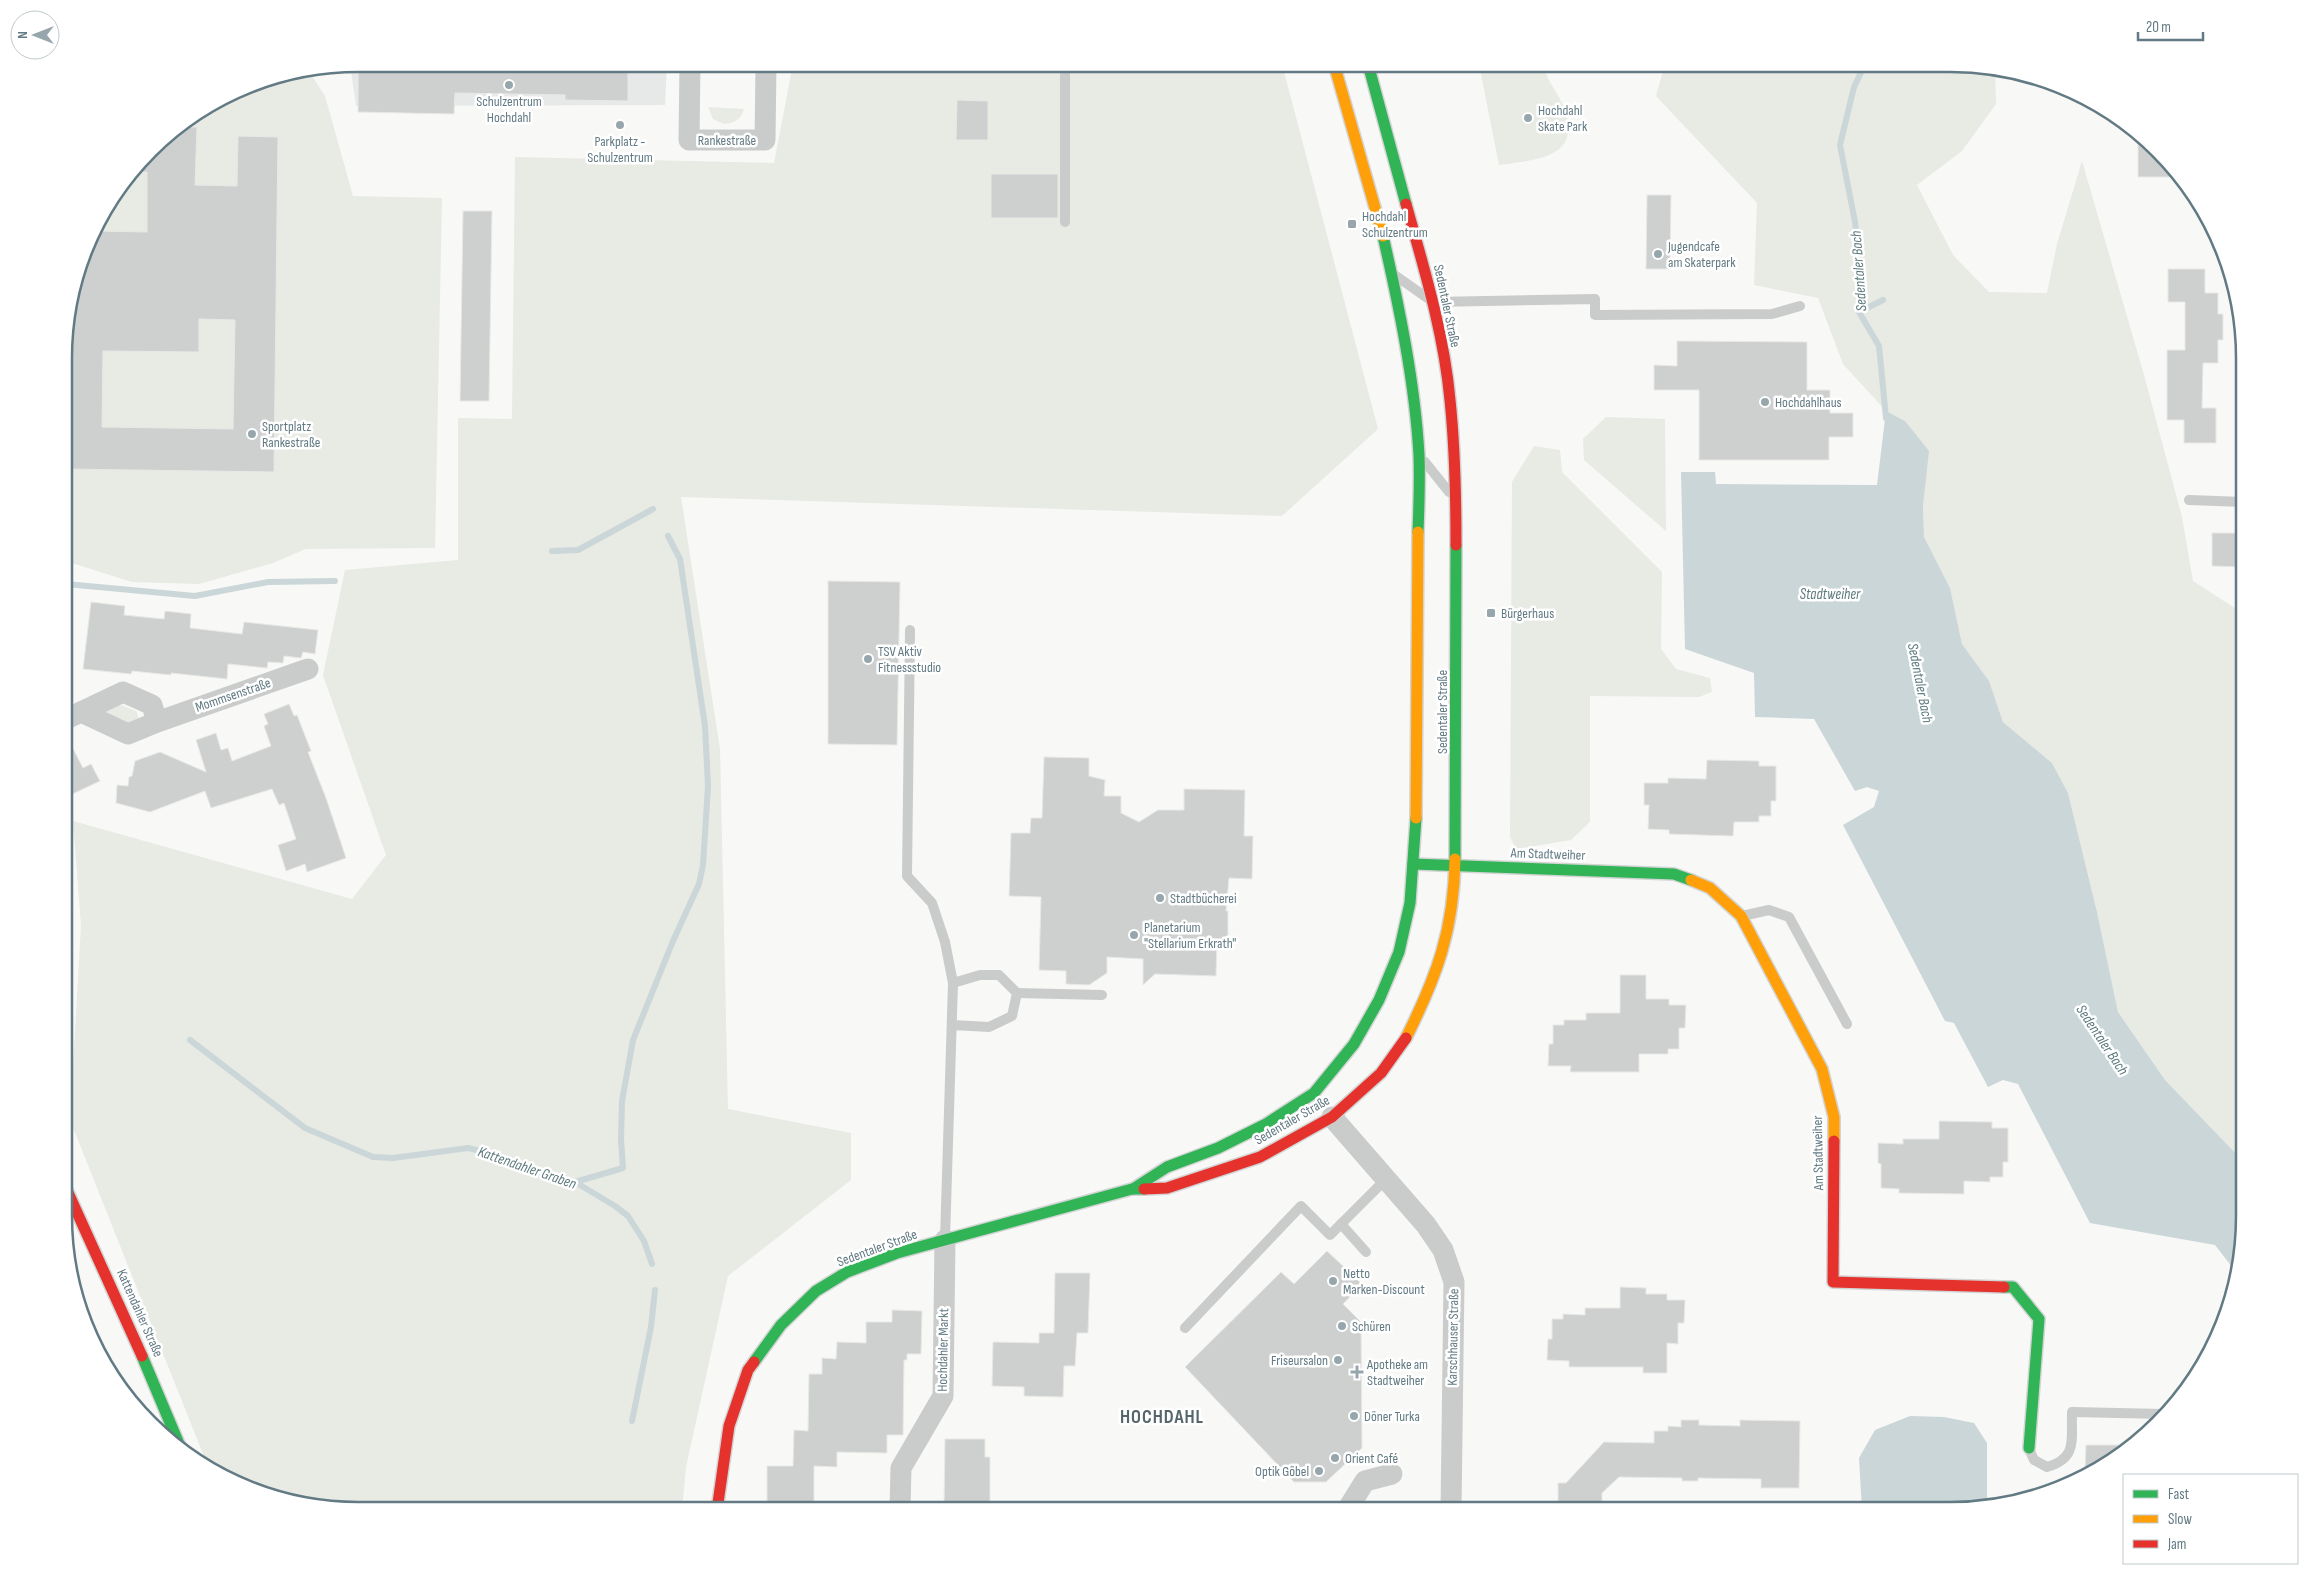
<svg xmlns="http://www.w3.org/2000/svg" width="2308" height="1574" font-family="'Sofia Sans Condensed',sans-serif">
<rect width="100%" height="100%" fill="#f8f8f7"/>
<!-- built -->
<polygon fill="#e7e8e8" points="358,64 667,64 665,105 356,106 350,65"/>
<!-- green -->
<g fill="#e8eae4">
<polygon points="710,64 743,64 745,70 710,68"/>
<polygon points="793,64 939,64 1095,69 1095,64 1282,64 1378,429 1282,516 681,497 720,749 728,1109 851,1133 851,1180 728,1276 686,1467 682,1510 339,1510 263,1495 207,1464 70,1120 81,925 73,821 352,899 386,855 323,675 345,570 458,560 458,418 512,419 515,157 774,163"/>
<path d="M1479,64H1543C1548,84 1558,92 1565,110C1582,159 1533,160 1499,165Z"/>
<polygon points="1665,64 1969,64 1995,70 1996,104 1962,151 1917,185 1953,255 1989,292 2047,293 2057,244 2082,161 2144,375 2182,517 2193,581 2244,614 2244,1162 2165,1080 2118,1012 2097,912 2068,793 2052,763 2003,722 1989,681 1962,644 1950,588 1924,537 1923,505 1905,421 1886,411 1843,364 1818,298 1754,285 1757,203 1656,96"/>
<polygon points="310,73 325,96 353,196 442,198 435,548 306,549 273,563 199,584 132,582 75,564 66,564 66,320 94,228 164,137 246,86"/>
<path d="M708,107L744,109C741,119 735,123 724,124L713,119Z"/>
<polygon points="1606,417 1665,419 1666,531 1584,460 1583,439"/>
<polygon points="1534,446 1560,450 1562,472 1662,572 1661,649 1676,669 1710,678 1712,692 1699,697 1590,696 1590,822 1571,840 1516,849 1510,837 1512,482"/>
<polygon points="116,703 136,711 140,721 128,725 101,713"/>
</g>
<!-- water -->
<g fill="#cad6d8">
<polygon points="1886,411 1905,421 1929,451 1923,505 1924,537 1950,588 1962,644 1989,681 2003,722 2052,763 2068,793 2097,912 2118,1012 2165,1080 2244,1162 2244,1235 2236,1272 2215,1245 2090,1223 2018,1084 2003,1080 1988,1087 1954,1023 1945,1021 1843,825 1874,807 1879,791 1867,787 1855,791 1814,719 1755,717 1754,673 1685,649 1681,472 1715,472 1716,484 1877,485"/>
<polygon points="1910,1416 1944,1417 1974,1423 1987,1443 1987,1502 1991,1505 1950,1510 1862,1510 1859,1458 1875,1430"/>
</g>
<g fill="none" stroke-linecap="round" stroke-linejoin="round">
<!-- stream -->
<g stroke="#cad6d8" stroke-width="6">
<polyline points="1865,64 1854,87 1840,145 1855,222 1863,293 1859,312 1879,346 1886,418"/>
<polyline points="1859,312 1883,300"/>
<polyline points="552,551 578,550 653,509"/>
<polyline points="66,584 195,596 268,582 335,581"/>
<polyline points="190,1040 305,1128 373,1157 393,1158 468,1148 498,1155 540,1173 575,1182 615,1206 628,1216 644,1241 652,1264"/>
<polyline points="575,1182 623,1168 621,1139 622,1101 633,1040 673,941 699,884 703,865 708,786 705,726 680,559 668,536"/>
<polyline points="632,1421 651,1327 655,1290"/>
</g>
</g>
<!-- building -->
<g fill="#ced0d0" stroke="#e8e8e6" fill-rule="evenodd">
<polygon points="358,64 628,64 628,101 565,100 565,95 455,93 454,114 358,112"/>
<polygon points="957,100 988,101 988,140 956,140"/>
<path d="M180,127H197L195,185L237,186L238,136L278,137L274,472L66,469V320L93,231L147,232V172H137L164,137ZM199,319L235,320L233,429L102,427L103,351L199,352Z"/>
<polygon points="2138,134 2141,139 2175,177 2138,177"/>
<rect x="991" y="174" width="67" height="44"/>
<polygon points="1647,195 1671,195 1670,269 1646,269"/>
<polygon points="463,211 492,211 489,401 460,401"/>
<polygon points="2168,269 2205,269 2205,293 2218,293 2218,314 2223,314 2223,340 2218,340 2218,363 2203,363 2202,408 2216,408 2216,443 2184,443 2184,420 2167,420 2167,350 2185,350 2185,302 2168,302"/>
<polygon points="1677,341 1807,342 1807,390 1830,390 1830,413 1853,413 1853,437 1829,437 1829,460 1699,460 1699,390 1654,390 1654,365 1677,366"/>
<polygon points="2212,533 2244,533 2244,567 2212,566"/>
<polygon points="828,581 900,582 897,745 828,744"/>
<polygon points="91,602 125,606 124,615 164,619 165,611 191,614 190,628 242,634 244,622 318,630 315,654 303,652 301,658 284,656 283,663 268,662 267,668 228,664 227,679 171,673 171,675 132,671 131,674 83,669"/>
<polygon points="289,704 294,716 297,715 311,751 308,752 326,798 346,858 307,872 305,864 286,871 278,845 296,839 284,803 279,805 272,789 211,808 205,791 150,812 116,803 117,785 128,786 129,777 132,776 135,761 160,752 206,772 196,740 216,733 221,750 228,748 232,761 271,746 264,726 268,724 264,714"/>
<polygon points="66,735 83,768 91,764 100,781 66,797"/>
<polygon points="1044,757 1089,758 1089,776 1105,780 1104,796 1121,796 1121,813 1139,822 1158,810 1184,810 1184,789 1245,790 1244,836 1253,836 1252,879 1229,878 1226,911 1228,911 1228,940 1217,940 1216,976 1155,974 1143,985 1143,959 1107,957 1107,973 1089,985 1066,984 1066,971 1039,970 1041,897 1009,896 1011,833 1030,833 1031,818 1042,818"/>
<polygon points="1707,760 1759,761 1759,766 1776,766 1776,801 1771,801 1771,816 1759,816 1759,822 1734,822 1733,836 1669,834 1669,830 1648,829 1649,805 1644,805 1644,783 1668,783 1668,778 1706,779"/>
<polygon points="1620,975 1646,975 1646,999 1669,999 1669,1005 1686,1005 1685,1028 1679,1028 1679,1049 1668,1049 1668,1054 1639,1054 1639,1072 1570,1072 1571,1066 1548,1066 1549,1044 1553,1044 1553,1025 1564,1025 1564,1020 1586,1020 1586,1013 1620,1013"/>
<polygon points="1939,1121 1992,1122 1992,1128 2008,1128 2008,1162 2003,1162 2003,1177 1990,1177 1990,1182 1964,1181 1964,1194 1899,1193 1899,1189 1881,1188 1881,1164 1878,1163 1878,1143 1903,1144 1903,1139 1939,1139"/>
<polygon points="1327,1251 1362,1284 1343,1304 1361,1322 1362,1448 1326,1482 1294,1482 1185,1367 1281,1272 1294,1284"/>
<polygon points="1055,1273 1090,1273 1088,1333 1077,1333 1075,1366 1064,1366 1063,1397 1024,1396 1024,1387 992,1386 993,1342 1039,1343 1039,1333 1054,1333"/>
<polygon points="1620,1287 1646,1288 1646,1294 1667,1294 1667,1300 1685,1300 1684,1323 1678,1323 1678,1344 1667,1343 1667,1373 1643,1373 1643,1367 1569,1367 1569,1361 1547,1360 1548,1339 1552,1339 1552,1319 1563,1319 1563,1314 1585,1315 1585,1308 1620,1308"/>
<polygon points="892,1310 922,1311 921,1354 907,1354 907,1360 904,1360 903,1435 887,1435 887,1453 837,1452 837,1467 814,1466 814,1510 767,1510 767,1466 793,1466 794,1430 808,1431 809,1374 822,1374 822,1358 836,1359 837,1342 866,1343 866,1322 892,1322"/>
<polygon points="1681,1420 1699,1420 1699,1425 1740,1426 1740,1420 1800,1421 1799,1488 1761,1488 1761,1479 1698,1478 1698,1481 1682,1481 1682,1478 1619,1477 1602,1493 1602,1510 1558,1510 1558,1483 1566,1483 1604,1442 1654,1443 1654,1431 1668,1431 1668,1426 1681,1427"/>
<polygon points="945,1439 985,1439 985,1457 990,1457 990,1510 954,1510 953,1505 944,1505"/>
<polygon points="2086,1445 2132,1445 2096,1469 2085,1469"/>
</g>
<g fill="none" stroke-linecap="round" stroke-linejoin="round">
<defs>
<g id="fast">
<polyline points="1368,64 1406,204"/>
<path d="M1383,236C1399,306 1415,383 1419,455C1420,480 1419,506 1418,532"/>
<polyline points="1455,859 1456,545"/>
<polyline points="1413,864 1674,874 1691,880"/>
<polyline points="1133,1189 1167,1167 1218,1148 1266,1124 1314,1093 1354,1044 1379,1000 1399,952 1410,903 1416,818"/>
<polyline points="2004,1287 2013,1287 2039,1319 2029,1448"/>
<polyline points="142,1356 182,1451"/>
<polyline points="754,1362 781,1325 816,1291 847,1272 897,1253 1132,1189 1144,1189"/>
</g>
<g id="slow">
<polyline points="1334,64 1383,236"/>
<polyline points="1416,818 1418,532"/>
<polyline points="1691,880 1710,888 1741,916 1822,1069 1834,1117 1834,1141"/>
<path d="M1406,1038C1437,976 1454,930 1455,859"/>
</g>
<g id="jam">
<path d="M1406,204C1424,268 1444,334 1450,400C1455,448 1456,497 1456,545"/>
<polyline points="1834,1141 1833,1282 2004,1287"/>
<polyline points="66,1188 142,1356"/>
<polyline points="1144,1189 1167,1188 1260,1157 1332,1117 1381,1073 1406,1038"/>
<polyline points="717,1510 729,1426 748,1370 754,1362"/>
</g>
</defs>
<!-- fast casing -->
<use href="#fast" stroke="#d3d5d5" stroke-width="14"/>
<!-- slow casing -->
<use href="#slow" stroke="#d3d5d5" stroke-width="14"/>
<!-- jam casing -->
<use href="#jam" stroke="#d3d5d5" stroke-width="14"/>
<!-- lane -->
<g stroke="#cacccc" stroke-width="10">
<polyline points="1065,64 1065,222"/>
<polyline points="1396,276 1433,302 1595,299 1595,315 1772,314 1800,306"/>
<polyline points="1425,462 1449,492"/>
<polyline points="2189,500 2244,502"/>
<polyline points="910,630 907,876 932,903 945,942 953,983 945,1239"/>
<polyline points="1742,916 1769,910 1789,917 1847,1024"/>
<polyline points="1017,993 1102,995"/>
<polyline points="952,1025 989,1027 1012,1016 1017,993 999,975 980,975 953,983"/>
<polyline points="1341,1224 1366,1252"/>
<polyline points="1185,1328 1301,1206 1330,1235 1386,1179"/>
<path d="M2029,1449L2034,1460L2047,1467C2078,1458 2071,1440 2072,1412L2164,1414"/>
</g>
<!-- street -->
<g stroke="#cacccc" stroke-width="21">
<polyline points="690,64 689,140 765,140 766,64"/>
<polyline points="81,712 123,692 152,705 157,722 308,669"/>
<polyline points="66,719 81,712 128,734 157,722"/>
<polyline points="1332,1117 1426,1225 1443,1250 1454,1282 1451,1510"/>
<polyline points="900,1510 901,1468 943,1396 945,1240"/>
<polyline points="1347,1510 1365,1481 1392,1474"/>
</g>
<!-- fast -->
<use href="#fast" stroke="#30b455" stroke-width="11"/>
<!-- slow -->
<use href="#slow" stroke="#ff9f0a" stroke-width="11"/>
<!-- jam -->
<use href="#jam" stroke="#e5322d" stroke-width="11"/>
</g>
<!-- markers -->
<g fill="#96a6ac" stroke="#fff" stroke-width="2">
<circle cx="509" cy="85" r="5"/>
<circle cx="1528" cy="118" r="5"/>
<circle cx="620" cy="125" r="5"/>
<rect x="1347" y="219" width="10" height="10" rx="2.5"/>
<circle cx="1658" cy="254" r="5"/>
<circle cx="1765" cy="402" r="5"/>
<circle cx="252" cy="434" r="5"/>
<rect x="1486" y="608" width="10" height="10" rx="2.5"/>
<circle cx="868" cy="659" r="5"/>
<circle cx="1160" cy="898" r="5"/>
<circle cx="1134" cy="935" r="5"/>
<circle cx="1333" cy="1281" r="5"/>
<circle cx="1342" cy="1326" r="5"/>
<circle cx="1338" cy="1360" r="5"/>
<path d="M1354.5 1364.5h5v5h5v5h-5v5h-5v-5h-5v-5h5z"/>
<circle cx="1354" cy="1416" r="5"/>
<circle cx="1335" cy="1458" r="5"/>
<circle cx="1319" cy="1471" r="5"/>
</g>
<g text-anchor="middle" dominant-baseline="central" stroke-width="5" stroke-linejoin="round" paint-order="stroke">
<!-- poi labels -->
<g font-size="14" fill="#627a83" stroke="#fff" text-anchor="start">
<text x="509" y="101" text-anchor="middle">Schulzentrum<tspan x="509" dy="16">Hochdahl</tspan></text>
<text x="1538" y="110">Hochdahl<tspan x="1538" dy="16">Skate Park</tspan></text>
<text x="620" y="141" text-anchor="middle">Parkplatz -<tspan x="620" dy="16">Schulzentrum</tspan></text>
<text x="1362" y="216">Hochdahl<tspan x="1362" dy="16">Schulzentrum</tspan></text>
<text x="1668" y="246">Jugendcafe<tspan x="1668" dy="16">am Skaterpark</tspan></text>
<text x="1775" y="402">Hochdahlhaus</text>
<text x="262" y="426">Sportplatz<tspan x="262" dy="16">Rankestraße</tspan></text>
<text x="1501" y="613">Bürgerhaus</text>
<text x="878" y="651">TSV Aktiv<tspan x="878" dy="16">Fitnessstudio</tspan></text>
<text x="1170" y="898">Stadtbücherei</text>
<text x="1144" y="927">Planetarium<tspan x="1144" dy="16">"Stellarium Erkrath"</tspan></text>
<text x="1343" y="1273">Netto<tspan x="1343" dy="16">Marken-Discount</tspan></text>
<text x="1352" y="1326">Schüren</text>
<text x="1328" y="1360" text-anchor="end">Friseursalon</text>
<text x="1367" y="1364">Apotheke am<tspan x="1367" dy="16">Stadtweiher</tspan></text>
<text x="1364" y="1416">Döner Turka</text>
<text x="1345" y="1458">Orient Café</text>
<text x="1309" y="1471" text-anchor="end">Optik Göbel</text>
</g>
<!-- street labels -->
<g font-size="14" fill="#627a83" stroke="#fff">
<text x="727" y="140">Rankestraße</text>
<text transform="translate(1447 306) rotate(78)">Sedentaler Straße</text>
<text transform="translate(233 695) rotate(-19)">Mommsenstraße</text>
<text transform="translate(1442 712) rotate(-90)">Sedentaler Straße</text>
<text transform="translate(1548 854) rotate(2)">Am Stadtweiher</text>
<text transform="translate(1292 1120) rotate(-30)">Sedentaler Straße</text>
<text transform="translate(1818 1153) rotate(-91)">Am Stadtweiher</text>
<text transform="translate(877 1248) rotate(-20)">Sedentaler Straße</text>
<text transform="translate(140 1313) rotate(66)">Kattendahler Straße</text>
<text transform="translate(1453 1337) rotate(-89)">Karschhauser Straße</text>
<text transform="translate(943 1350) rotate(-89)">Hochdahler Markt</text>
</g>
<!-- water labels -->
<g font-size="15" font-style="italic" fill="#5d7a7d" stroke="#fff">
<text transform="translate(1859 271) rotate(-94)">Sedentaler Bach</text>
<text x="1830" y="594">Stadtweiher</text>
<text transform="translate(1920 683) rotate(79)">Sedentaler Bach</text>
<text transform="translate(2102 1040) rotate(56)">Sedentaler Bach</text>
<text transform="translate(527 1168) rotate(19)">Kattendahler Graben</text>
</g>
<!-- district labels -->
<g font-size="19" font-weight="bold" letter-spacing="1" fill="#55676d" stroke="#fff">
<text x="1162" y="1417">HOCHDAHL</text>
</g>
</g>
<!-- crop -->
<path d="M0 0H2308V1574H0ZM358 72H1950A286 286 0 0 1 2236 358V1216A286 286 0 0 1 1950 1502H358A286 286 0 0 1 72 1216V358A286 286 0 0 1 358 72Z" fill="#fff" fill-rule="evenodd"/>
<path fill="none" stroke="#627a83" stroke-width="2.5" d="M358 72H1950A286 286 0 0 1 2236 358V1216A286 286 0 0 1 1950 1502H358A286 286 0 0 1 72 1216V358A286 286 0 0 1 358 72Z"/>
<!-- legend -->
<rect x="2123" y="1474" width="175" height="90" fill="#ffffff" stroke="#c0cacd"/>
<rect x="2133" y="1490" width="25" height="8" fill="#30b455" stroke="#c0cacd"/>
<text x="2168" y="1499" font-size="15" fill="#627a83">Fast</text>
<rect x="2133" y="1515" width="25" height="8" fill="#ff9f0a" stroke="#c0cacd"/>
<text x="2168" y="1524" font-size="15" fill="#627a83">Slow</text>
<rect x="2133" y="1540" width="25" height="8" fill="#e5322d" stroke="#c0cacd"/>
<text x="2168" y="1549" font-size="15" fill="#627a83">Jam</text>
<!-- north arrow -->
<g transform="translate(35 35) rotate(270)"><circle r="24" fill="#ffffff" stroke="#c0cacd"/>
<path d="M0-4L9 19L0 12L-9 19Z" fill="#96a6ac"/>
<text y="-8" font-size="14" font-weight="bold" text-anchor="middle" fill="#627a83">N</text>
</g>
<!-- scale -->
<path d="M2138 32v8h65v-8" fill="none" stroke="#627a83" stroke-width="2.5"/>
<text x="2146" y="32" font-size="15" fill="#627a83" stroke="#ffffff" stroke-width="4" paint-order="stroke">20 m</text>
</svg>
